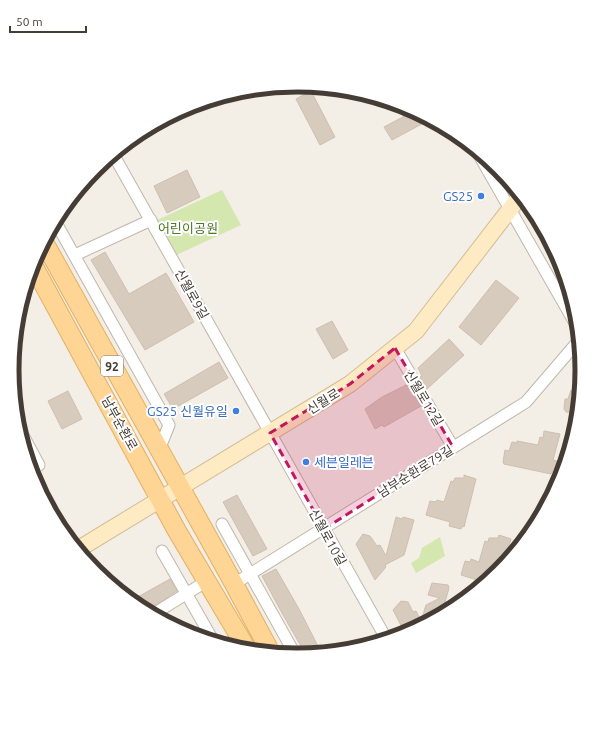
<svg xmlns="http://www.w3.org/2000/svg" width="595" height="741" font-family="Ubuntu,'Noto Sans KR',sans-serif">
<rect width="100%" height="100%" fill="#f3eee6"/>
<!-- green -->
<g fill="#d3e7ae">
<polygon points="222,190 241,225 172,257 153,222"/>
<polygon points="440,537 445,556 416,573 411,563 419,558 422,548"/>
</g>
<!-- building -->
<g fill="#d7cbbe" stroke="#cfbfae">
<polygon points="311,91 335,137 320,145 296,99"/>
<polygon points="414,111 431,119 392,140 384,127"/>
<polygon points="187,170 200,197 167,213 154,186"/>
<polygon points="105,252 129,294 166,273 194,322 145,350 91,260"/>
<polygon points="496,280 519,298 481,345 459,327"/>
<polygon points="332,321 348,350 333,359 316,329"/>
<polygon points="449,339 464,355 427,389 420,377 422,376 418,368"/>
<polygon points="219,362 228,378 173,409 164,394"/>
<polygon points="408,384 421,406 384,427 382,425 375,429 365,409 382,397"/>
<polygon points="571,390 581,391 579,413 566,412 564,409 565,399 568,399"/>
<polygon points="68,391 82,419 62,429 48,401"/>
<polygon points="544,431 560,434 553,460 557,461 554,472 552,472 551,474 504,464 503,462 505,450 509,451 512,442 517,443 517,441 538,445 540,437 543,438"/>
<polygon points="464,475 476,479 464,527 462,526 461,529 449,526 450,522 426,515 430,501 436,502 437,500 444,502 451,481 453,482 455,478 464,478"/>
<polygon points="237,495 267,549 253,556 223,502"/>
<polygon points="396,517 402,519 403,517 414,520 404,555 385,565 386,567 375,580 356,544 363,534 370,536 377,546 380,545 386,556"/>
<polygon points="499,535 511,539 502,569 499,573 487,583 461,575 465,561 470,562 471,559 479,562 485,541 488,542 489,538 498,538"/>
<polygon points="276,569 299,609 322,654 306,655 282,613 262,576"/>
<polygon points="170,579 177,591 147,611 143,610 136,598"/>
<polygon points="432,583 448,585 449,588 441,616 406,635 393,610 401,601 408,602 413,612 416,611 421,621 426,605 440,598 428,595"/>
</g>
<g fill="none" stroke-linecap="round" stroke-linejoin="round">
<defs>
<g id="minor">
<polyline points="475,148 579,330"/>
<polyline points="113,154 387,640"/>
<polyline points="55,221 169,425 159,450"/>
<polyline points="75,255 151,220"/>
<polyline points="27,282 39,276"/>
<polyline points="395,348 453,447"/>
<polyline points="17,424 39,465 31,470"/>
<polyline points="222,524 296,656"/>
<polyline points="162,551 214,642"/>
<polyline points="234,584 526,402 580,339"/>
<polyline points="152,615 207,581"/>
</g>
<polyline id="secondary" points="77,550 350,384 416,331 521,195"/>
<g id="primary">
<polyline points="44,242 234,584 271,653"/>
<polyline points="33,265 177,531 248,651"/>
</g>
</defs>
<!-- minor casing -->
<use href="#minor" stroke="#c1b7ab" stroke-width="13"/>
<!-- secondary casing -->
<use href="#secondary" stroke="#d3bd96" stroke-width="18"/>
<!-- primary casing -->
<use href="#primary" stroke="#e3b063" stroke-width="20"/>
<!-- minor -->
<use href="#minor" stroke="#fff" stroke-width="11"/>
<!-- secondary -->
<use href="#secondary" stroke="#feebc4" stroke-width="16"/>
<!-- primary -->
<use href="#primary" stroke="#fed594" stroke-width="18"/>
</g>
<!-- marked area -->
<path fill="#c2185b" fill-opacity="0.2" stroke="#c2185b" stroke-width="3" stroke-dasharray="8 5" stroke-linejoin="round" d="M395,348L453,447L324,529L270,433L350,384Z"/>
<!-- markers -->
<g fill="#3f7fe0" stroke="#fff" stroke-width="1.5">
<circle cx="481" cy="196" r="4"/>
<circle cx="236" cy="411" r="4"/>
<circle cx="306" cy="462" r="4"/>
</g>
<g text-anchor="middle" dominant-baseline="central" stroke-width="4" stroke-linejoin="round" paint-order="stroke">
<!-- shield labels -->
<rect fill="#fff" stroke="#7d7772" stroke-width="1" x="101" y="356" width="22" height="20" rx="3"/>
<g font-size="12" font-weight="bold" fill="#453d35">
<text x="112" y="366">92</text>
</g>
<!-- shop labels -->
<g font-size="13" fill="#366cbe" stroke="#fff" text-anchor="end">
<text x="473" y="196">GS25</text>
<text x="228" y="411">GS25 신월유일</text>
<text x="314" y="462" text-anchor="start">세븐일레븐</text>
</g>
<!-- park labels -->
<g font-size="13" fill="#4e7728" stroke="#fff">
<text x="188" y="228">어린이공원</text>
</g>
<!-- street labels -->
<g font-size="13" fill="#453d35" stroke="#fff">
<text transform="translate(192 294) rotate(61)">신월로9길</text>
<text transform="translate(424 398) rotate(59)">신월로12길</text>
<text transform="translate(323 401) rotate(-32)">신월로</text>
<text transform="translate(120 423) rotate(61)">남부순환로</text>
<text transform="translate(415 471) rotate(-32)">남부순환로79길</text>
<text transform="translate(328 537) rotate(61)">신월로10길</text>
</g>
</g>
<!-- crop -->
<path d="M0 0H595V741H0ZM19 370a278 278 0 1 1 556 0a278 278 0 1 1-556 0Z" fill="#fff" fill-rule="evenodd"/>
<path fill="none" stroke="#453d35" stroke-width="5" d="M19 370a278 278 0 1 1 556 0a278 278 0 1 1-556 0Z"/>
<!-- scale -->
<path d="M10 26v6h76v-6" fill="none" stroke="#453d35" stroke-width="2"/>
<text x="16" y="26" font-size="12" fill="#453d35" stroke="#ffffff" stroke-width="3" paint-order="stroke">50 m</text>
</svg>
